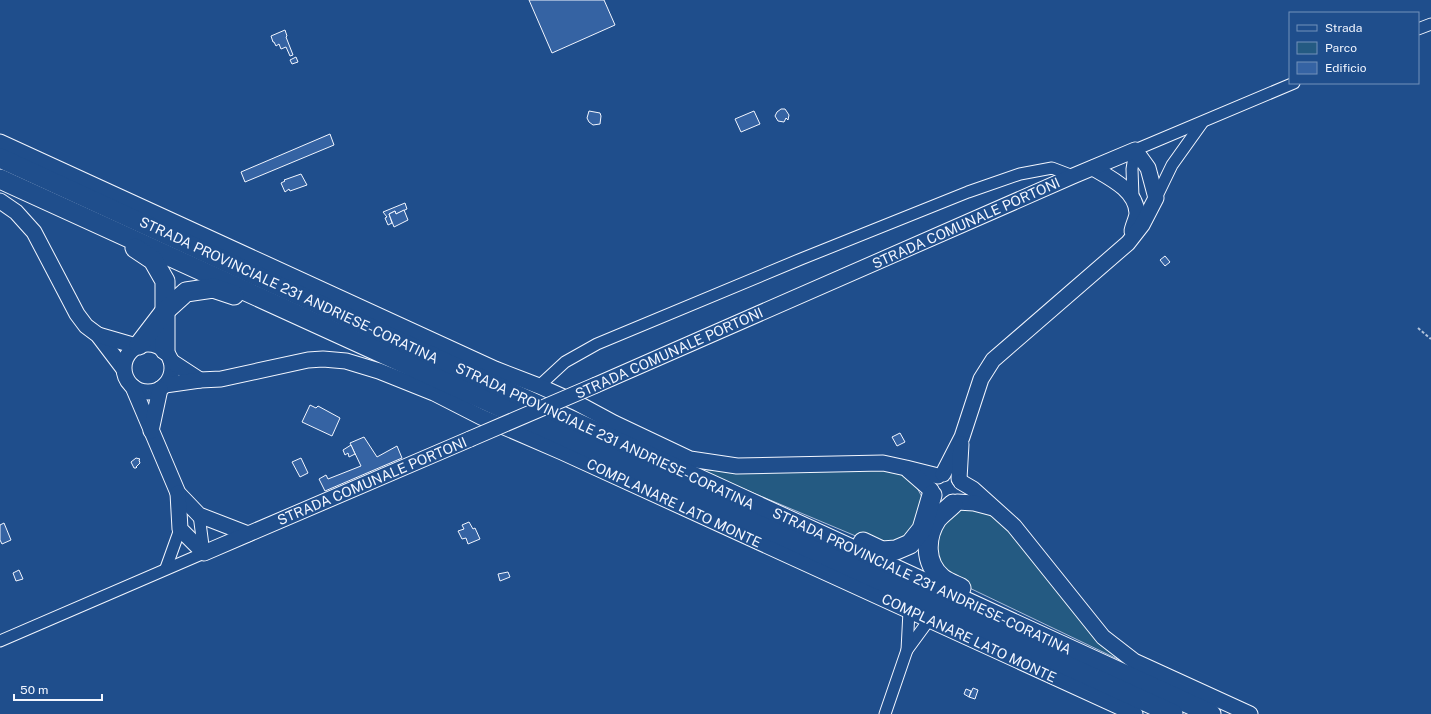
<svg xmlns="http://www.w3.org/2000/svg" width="1431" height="714" font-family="'Public Sans',sans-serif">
<rect width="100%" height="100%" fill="#1f4e8c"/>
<!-- green -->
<g fill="#245a82" stroke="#a8bbd7">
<polygon points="689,466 708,470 739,472 882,468 905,474 915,484 922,497 922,512 905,541 870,542"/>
<path d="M975,509L994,515L1132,666L957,582C948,574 940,567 936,555C932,541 946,515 959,510C964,508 971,509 975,509Z"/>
</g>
<!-- building -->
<g fill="#3563a3" stroke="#f2f6ff">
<polygon points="529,0 604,0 615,25 552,53"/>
<polygon points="285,30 287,36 286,37 293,55 290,56 286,47 281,49 279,44 276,46 274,42 273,42 271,36"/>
<polygon points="296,57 298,62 292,64 290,60"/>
<polygon points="781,109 785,109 789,115 788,120 786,118 784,122 778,121 775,116 777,112"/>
<polygon points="589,111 600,113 601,116 600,124 593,125 589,122 587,118"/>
<polygon points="754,111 760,124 741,132 735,119"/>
<polygon points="330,134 334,145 245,182 241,172"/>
<polygon points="301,174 307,185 290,191 289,189 285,192 281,183 285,181 284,180"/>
<polygon points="405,203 407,209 396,214 395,211 389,214 392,223 388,225 385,218 387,217 383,212"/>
<polygon points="404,210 408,220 394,227 389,214 395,211 396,214"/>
<polygon points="1165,256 1170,262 1165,266 1160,260"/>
<polygon points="310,405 316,408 318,406 340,418 332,436 302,422"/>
<polygon points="900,433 905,442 897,446 892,437"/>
<polygon points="364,437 377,457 397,446 402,458 325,491 319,479 326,475 328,479 361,466 350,443"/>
<polygon points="351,445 355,454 349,457 348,453 345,455 343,450"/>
<polygon points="136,458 140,459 139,460 140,463 136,467 137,467 136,468 134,468 131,462"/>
<polygon points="301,458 308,473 300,477 292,462"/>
<polygon points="469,522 473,529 475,528 480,539 468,544 466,538 462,539 458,531 464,529 462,525"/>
<polygon points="4,523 11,540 2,544 0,540 0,525"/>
<polygon points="19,570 23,579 16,581 13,573"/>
<polygon points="508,572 510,577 500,581 498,574"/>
<polygon points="973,688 978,690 975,699 969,697"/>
<polygon points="966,689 971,691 969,697 964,694"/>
</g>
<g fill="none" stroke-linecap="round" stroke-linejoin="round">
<defs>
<g id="street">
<polyline points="1418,29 1431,24"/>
<polyline points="1133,197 1132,169 1135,150 1294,83"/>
<polyline points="1156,198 1172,165 1202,123"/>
<polyline points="539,386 565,362 597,344 801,259 968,192 1020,174 1052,168 1073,176"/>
<polyline points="166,568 180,529"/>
<polyline points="0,641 204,553 199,515"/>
<polyline points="907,650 929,620"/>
<polyline points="885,714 907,650 909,611"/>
</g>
<g id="secondary">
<polyline points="0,142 495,369 539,386 577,403 614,423 690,459 737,466 883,463 906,468 938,476"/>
<path d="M1093,168C1110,178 1136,190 1137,213C1137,218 1133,225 1132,231"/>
<polyline points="0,201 16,212 34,232 77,314 86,326 98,335 123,368"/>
<polyline points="98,335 136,346"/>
<circle cx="148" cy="368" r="24"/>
<polyline points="171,361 200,380"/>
<polyline points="165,385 200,380 221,379 308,360 323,359 346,361 379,371 434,393 481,417 562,452 1135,714"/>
<polyline points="596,385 1073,176 1135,150 1148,168 1156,198 1142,225 1128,243 993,360 981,379 962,437 943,474"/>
<polyline points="133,387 178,493 199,515 248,534"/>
<polyline points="151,431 160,389"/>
<polyline points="908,470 931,490"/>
<polyline points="959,479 961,444"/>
<polyline points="961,482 973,489 1014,526 1103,637 1134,661 1250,714"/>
<polyline points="178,493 180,529 204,553 470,439"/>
<polyline points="957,502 974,503 993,508"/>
</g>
<g id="highway">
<polyline points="0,158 1211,714"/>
<polyline points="0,179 1173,714"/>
<polyline points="135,248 153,260 165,281 165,350"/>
<polyline points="139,345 165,311 186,292 213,288 234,295"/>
<path d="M953,504C948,509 941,514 937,519C925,537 924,563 942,578C947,582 955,585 961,588"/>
<polyline points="863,542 882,551 896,550 910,544 922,529 932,495"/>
</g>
</defs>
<!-- street casing -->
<use href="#street" stroke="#f2f6ff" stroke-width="13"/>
<!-- secondary casing -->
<use href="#secondary" stroke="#f2f6ff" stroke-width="17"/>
<!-- highway casing -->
<use href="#highway" stroke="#f2f6ff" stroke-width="21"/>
<!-- path -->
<polyline stroke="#b3c4dc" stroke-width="2" stroke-dasharray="3 2" stroke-linecap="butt" points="1418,328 1431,339"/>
<!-- street -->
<use href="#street" stroke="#1f4e8c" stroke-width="11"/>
<!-- secondary -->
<use href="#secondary" stroke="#1f4e8c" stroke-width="15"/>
<!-- highway -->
<use href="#highway" stroke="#1f4e8c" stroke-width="19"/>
<defs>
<polyline id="secondary-bridge" points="470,439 596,385"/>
</defs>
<!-- secondary-bridge casing -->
<use href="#secondary-bridge" stroke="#f2f6ff" stroke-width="17" stroke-linecap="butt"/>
<!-- secondary-bridge -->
<use href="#secondary-bridge" stroke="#1f4e8c" stroke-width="15"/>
</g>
<g text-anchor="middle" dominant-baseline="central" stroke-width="3" stroke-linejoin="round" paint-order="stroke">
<!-- street labels -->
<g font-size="14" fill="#f2f6ff" stroke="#1f4e8c">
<text transform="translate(966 223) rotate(-24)">STRADA COMUNALE PORTONI</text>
<text transform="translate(289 290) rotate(25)">STRADA PROVINCIALE 231 ANDRIESE-CORATINA</text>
<text transform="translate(669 353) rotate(-24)">STRADA COMUNALE PORTONI</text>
<text transform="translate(605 436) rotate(25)">STRADA PROVINCIALE 231 ANDRIESE-CORATINA</text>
<text transform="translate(372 481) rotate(-23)">STRADA COMUNALE PORTONI</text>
<text transform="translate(674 503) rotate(25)">COMPLANARE LATO MONTE</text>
<text transform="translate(922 581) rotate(25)">STRADA PROVINCIALE 231 ANDRIESE-CORATINA</text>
<text transform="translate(969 638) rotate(25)">COMPLANARE LATO MONTE</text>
</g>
</g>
<!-- legend -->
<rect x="1289" y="12" width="130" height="72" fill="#1f4e8c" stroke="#7391ba"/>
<rect x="1297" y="25" width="20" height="6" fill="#1f4e8c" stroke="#7391ba"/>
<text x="1325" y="32" font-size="12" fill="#f2f6ff">Strada</text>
<rect x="1297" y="42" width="20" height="12" fill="#245a82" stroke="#7391ba"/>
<text x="1325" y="52" font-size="12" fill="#f2f6ff">Parco</text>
<rect x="1297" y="62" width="20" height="12" fill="#3563a3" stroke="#7391ba"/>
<text x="1325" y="72" font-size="12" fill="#f2f6ff">Edificio</text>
<!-- scale -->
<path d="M14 694v6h88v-6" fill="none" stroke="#f2f6ff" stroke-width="2"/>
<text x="20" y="694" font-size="12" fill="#f2f6ff" stroke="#1f4e8c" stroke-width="3" paint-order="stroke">50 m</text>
</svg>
